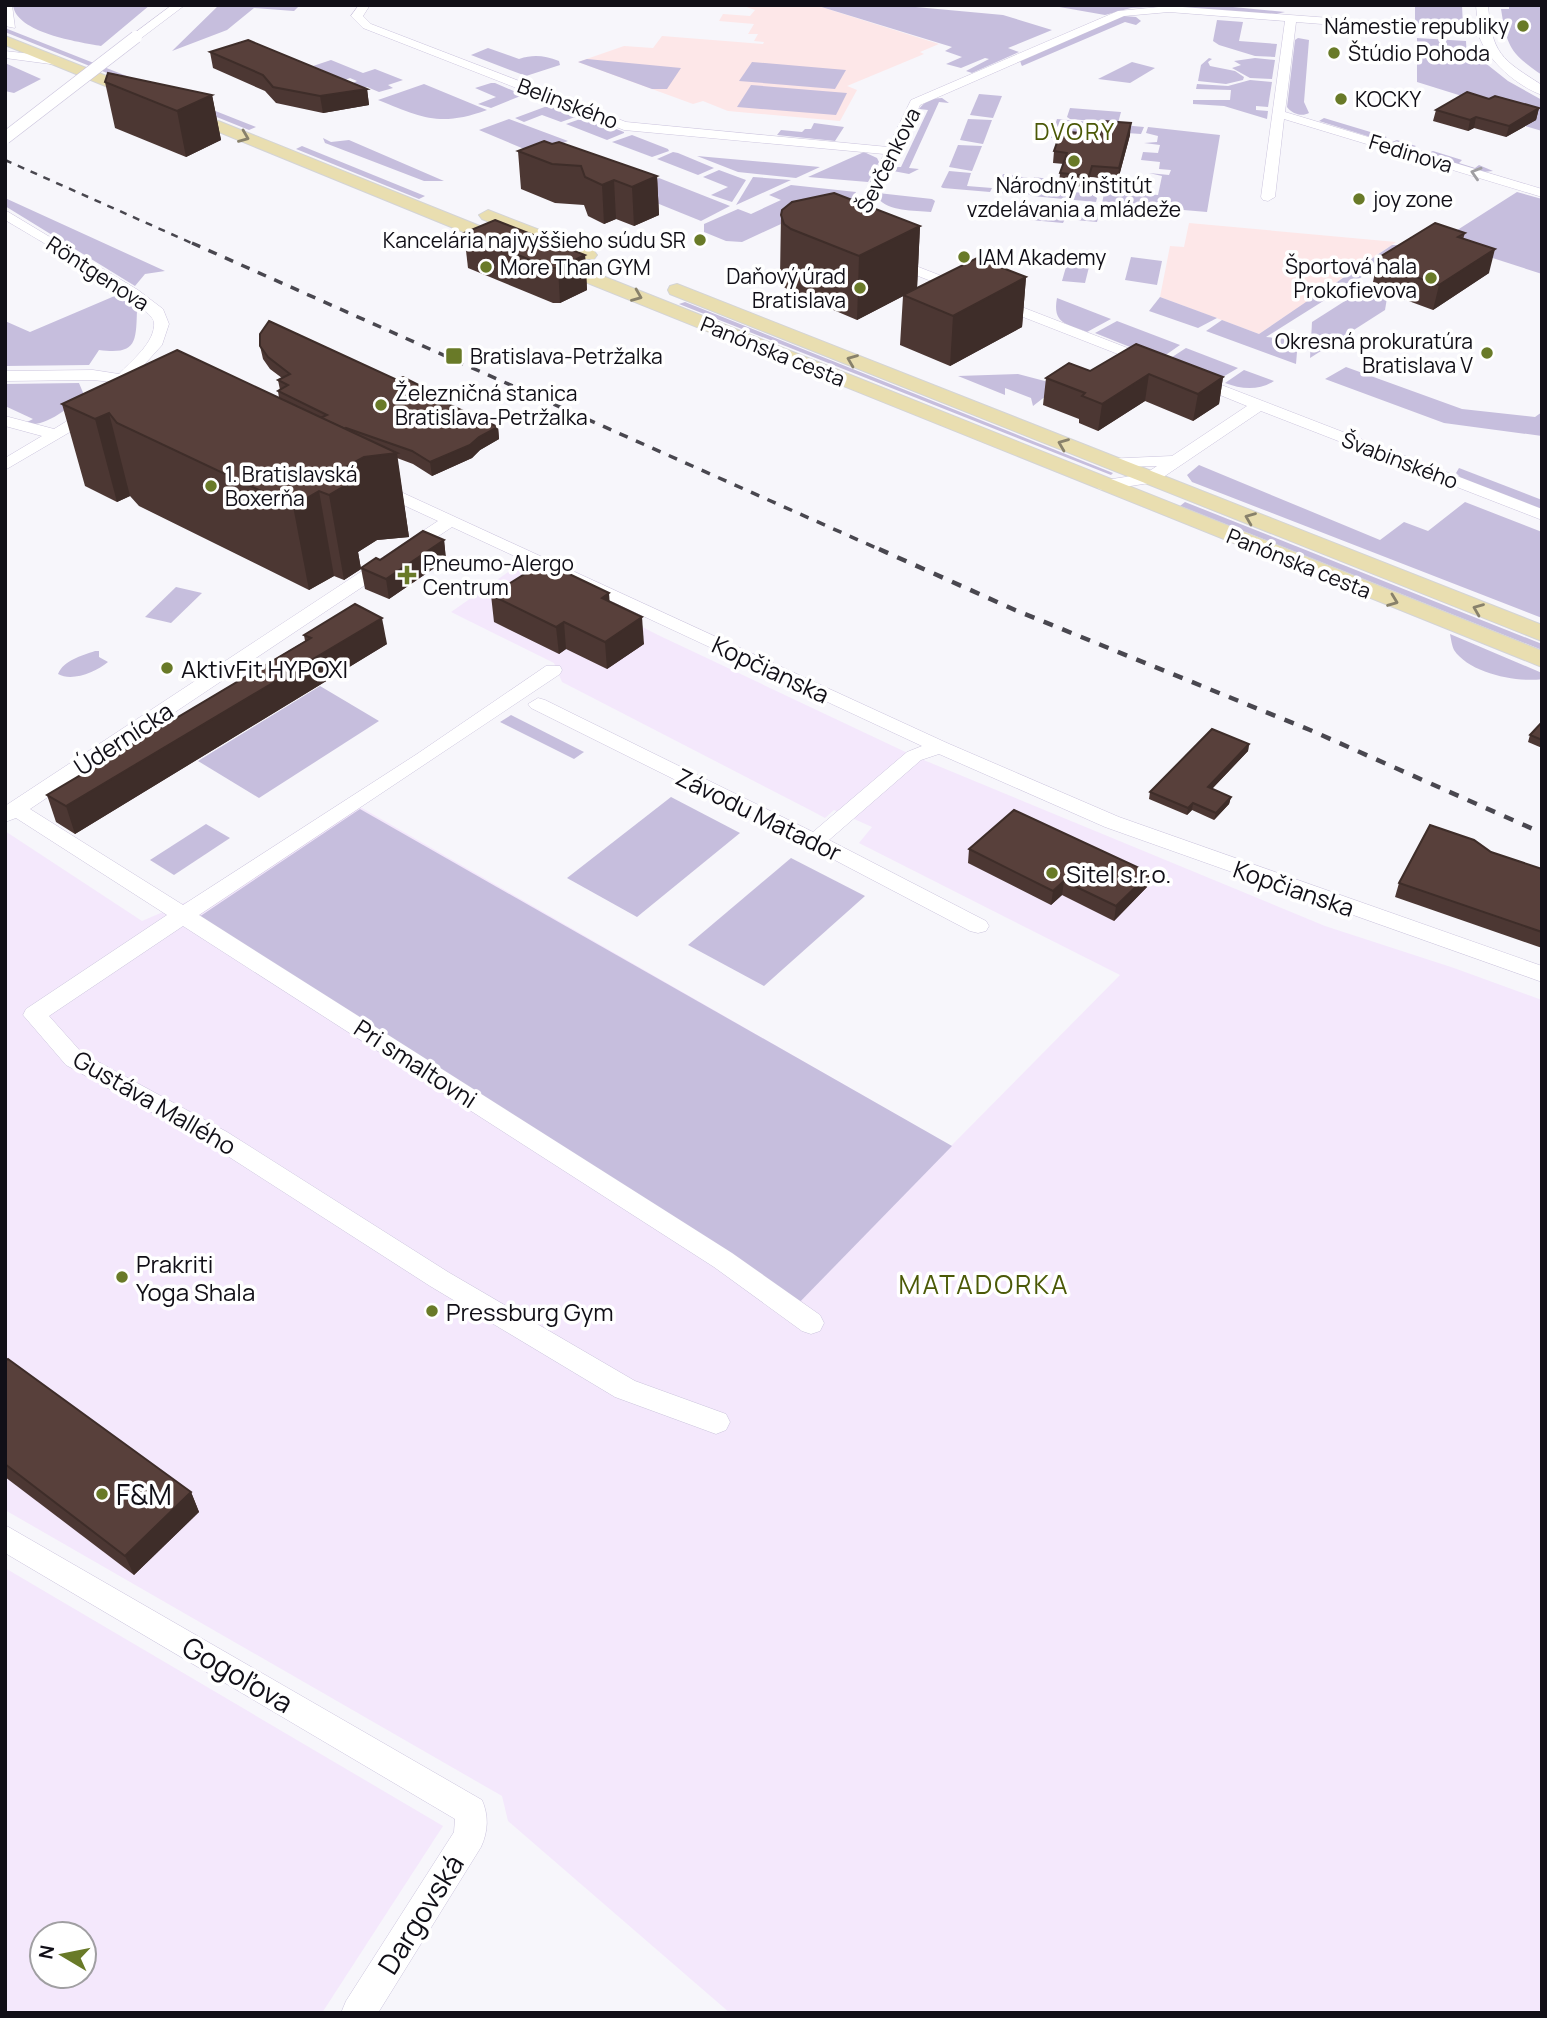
<svg xmlns="http://www.w3.org/2000/svg" width="1547" height="2018" font-family="Manrope,sans-serif">
<rect width="100%" height="100%" fill="#f7f6fb"/>
<!-- industrial -->
<g fill="#f4e8fc" fill-rule="evenodd">
<polygon points="514,568 560,585 658,635 914,756 1325,926 1454,968 1542,1000 1542,2013 730,2013 508,1821 502,1796 5,1510 5,831 142,921 207,893 348,800 951,1146 1120,975 859,843 872,827 834,810 825,818 812,811 562,682 554,663 451,612"/>
<path d="M5,1568L443,1826L322,2013H5ZM42,1934H84V1976H42Z"/>
</g>
<!-- education -->
<g fill="#fde7e8">
<polygon points="741,5 815,5 939,44 920,52 924,54 847,86 857,90 840,121 728,111 703,101 693,104 578,62 624,46 653,48 662,36 763,44 764,42 754,41 758,34 748,34 754,24 719,21 723,14 750,16 755,10"/>
<polygon points="1189,223 1396,242 1259,334 1160,297 1170,246 1184,247"/>
</g>
<!-- green -->
<g fill="#c6bedd">
<path d="M13,5H150L101,46C79,42 16,33 13,5Z"/>
<polygon points="219,5 300,5 294,11 254,8 227,30 172,51"/>
<polygon points="815,5 894,5 1003,15 1052,30 1008,48 1019,52 972,73 966,71 989,59 985,58 961,68 946,64 962,57 945,51 952,47"/>
<polygon points="1048,5 1212,5 1285,12 1272,15 1165,6 1131,8 1105,15"/>
<polygon points="1415,5 1462,5 1463,27 1407,23 1406,20 1415,21"/>
<path d="M1509,5H1542V75C1510,53 1507,47 1501,9H1509Z"/>
<polygon points="1124,16 1136,17 1141,21 1136,25 1125,22 1022,66 1021,64 1020,60"/>
<polygon points="1217,20 1243,22 1239,41 1277,44 1275,57 1255,56 1219,45 1213,41"/>
<polygon points="5,28 256,127 249,130 5,32"/>
<path d="M1298,38L1309,40L1304,102L1309,113C1302,117 1292,114 1287,107L1295,40Z"/>
<polygon points="1417,38 1466,41 1467,59 1484,62 1508,81 1542,100 1542,131 1525,126 1536,119 1417,82"/>
<path d="M488,48L519,59C535,54 544,56 559,61L560,65L526,76L471,55Z"/>
<polygon points="1209,58 1212,59 1208,62 1210,66 1235,71 1244,77 1243,80 1226,84 1198,81 1201,65"/>
<polygon points="1255,58 1275,60 1272,79 1250,78 1232,68 1241,65 1234,61"/>
<polygon points="587,59 681,68 667,89 652,89 578,62"/>
<polygon points="331,60 363,73 375,69 403,80 388,85 393,88 379,92 367,87 360,89 349,85 357,81 350,78 345,80 313,66"/>
<polygon points="752,62 846,70 835,89 739,81"/>
<polygon points="1132,62 1155,68 1130,83 1098,79"/>
<polygon points="5,63 41,79 14,93 5,91"/>
<polygon points="1250,80 1272,82 1268,107 1256,106 1256,110 1268,111 1267,119 1224,106 1193,104 1193,100 1230,100 1231,90 1196,89 1197,84 1228,86"/>
<polygon points="491,83 495,83 523,95 491,108 478,104 496,97 475,88"/>
<path d="M424,84L487,110C440,127 423,118 378,100Z"/>
<polygon points="751,85 847,93 836,115 737,107"/>
<polygon points="979,94 1002,96 993,118 970,115"/>
<path d="M942,98L949,103L939,102L909,168L919,169L909,174L893,171L891,167H901L928,110L919,109C925,101 932,98 942,98Z"/>
<polygon points="550,105 578,116 561,122 542,115 524,122 515,118"/>
<polygon points="1070,108 1121,112 1118,123 1070,119 1067,117"/>
<polygon points="586,117 624,132 624,133 607,140 566,124"/>
<polygon points="1324,118 1387,137 1383,139 1392,142 1397,140 1416,146 1413,148 1428,153 1433,151 1462,160 1459,163 1475,168 1479,165 1493,171 1483,172 1319,121"/>
<polygon points="509,119 568,141 536,154 479,130"/>
<polygon points="968,119 992,120 983,144 960,140"/>
<polygon points="1057,119 1144,127 1141,134 1098,131 1091,132 1088,140 1084,141 1051,138"/>
<polygon points="814,123 844,127 835,141 777,135 781,130 802,132 805,129 811,129"/>
<polygon points="1148,127 1220,135 1207,212 1102,203 1106,185 1109,184 1134,186 1133,193 1158,195 1162,176 1149,173 1169,175 1171,170 1159,169 1160,162 1141,160 1143,152 1158,153 1160,145 1144,143 1157,142 1158,136 1146,133"/>
<polygon points="632,135 668,149 669,151 652,157 612,142"/>
<polygon points="323,138 331,142 349,140 444,181 424,181 325,143"/>
<polygon points="958,145 982,146 972,171 949,167"/>
<polygon points="302,146 425,196 419,199 296,149"/>
<polygon points="673,152 678,153 714,168 698,175 657,159"/>
<polygon points="864,152 877,158 879,162 868,182 808,177"/>
<polygon points="697,156 820,167 796,178 738,172"/>
<polygon points="719,170 746,180 732,202 711,195 728,187 703,177"/>
<polygon points="949,171 971,173 967,186 992,188 990,192 943,188 941,187"/>
<polygon points="1003,174 1029,178 1023,194 996,193"/>
<polygon points="753,177 791,180 736,205"/>
<polygon points="1034,177 1049,179 1046,187 1093,195 1097,198 1096,202 1032,196 1028,194"/>
<polygon points="659,178 730,206 701,221 627,191"/>
<polygon points="791,185 856,192 851,201 818,207 742,242 726,241 704,232 704,224 738,209 751,214 781,200 769,195"/>
<polygon points="1517,192 1542,199 1542,274 1440,241"/>
<path d="M878,193L932,199L935,201L931,212C914,210 888,212 878,198Z"/>
<polygon points="5,198 165,271 145,274 135,286 5,206"/>
<polygon points="1035,209 1099,214 1097,222 1065,219 1063,223 1031,220"/>
<polygon points="1392,245 1410,245 1345,288 1331,286"/>
<polygon points="1070,253 1092,255 1085,283 1062,281"/>
<polygon points="1131,257 1162,261 1157,285 1125,280"/>
<polygon points="1370,285 1388,292 1385,310 1310,358 1312,322"/>
<polygon points="1325,289 1336,293 1266,337 1298,340 1296,364 1206,331 1222,320 1259,334"/>
<path d="M117,295L137,309C136,342 137,355 99,350L89,365L5,366V321L30,332Z"/>
<polygon points="1160,297 1217,318 1198,328 1149,311"/>
<path d="M1057,298L1111,319L1087,332C1067,324 1052,324 1057,298Z"/>
<polygon points="685,302 1113,473 1111,475 679,304"/>
<polygon points="1117,321 1180,345 1160,359 1095,333"/>
<polygon points="1186,348 1238,368 1216,381 1166,361"/>
<polygon points="1346,367 1462,409 1535,417 1542,412 1542,436 1444,423 1325,379"/>
<path d="M1244,370L1274,381C1258,391 1241,389 1225,383Z"/>
<polygon points="1018,374 1060,385 1033,406 1031,398 1005,388 1005,395 958,376"/>
<path d="M79,383L84,395C67,409 45,428 23,424L33,419L5,406V384Z"/>
<polygon points="1199,465 1380,540 1404,522 1428,531 1465,502 1542,532 1542,618 1192,482 1187,475"/>
<polygon points="1459,468 1542,500 1542,510 1461,478 1456,473"/>
<polygon points="1185,502 1542,644 1542,650 1180,506"/>
<polygon points="176,587 202,593 171,623 145,617"/>
<path d="M1450,634L1542,673V679C1517,683 1469,673 1454,650C1452,646 1451,639 1450,634Z"/>
<path d="M95,651H99V657L108,662C96,672 72,682 58,674C64,660 81,656 95,651Z"/>
<polygon points="320,686 379,721 259,798 198,761"/>
<polygon points="511,715 584,752 574,759 500,722"/>
<polygon points="671,797 740,833 637,917 567,878"/>
<polygon points="360,809 952,1146 793,1309 196,919"/>
<polygon points="206,824 230,838 174,875 150,860"/>
<polygon points="791,858 865,896 764,986 688,945"/>
</g>
<g fill="none" stroke-linecap="round" stroke-linejoin="round">
<defs>
<g id="minor">
<polygon points="5,5 12,5 15,28 5,26"/>
<polygon points="172,5 185,5 140,39 132,39 132,35"/>
<path d="M359,5H370L363,16L371,24L626,122L888,147L911,100L1118,11L1169,6L1478,29L1476,5H1488C1492,54 1501,59 1542,85V95C1517,86 1488,61 1479,36L1296,22L1285,112L1542,189V197L1284,119L1275,197L1268,201L1263,200L1261,197L1285,21L1169,12L1124,16L920,105L860,234L853,238L846,234L884,154L624,130L363,28L351,16Z"/>
<polygon points="5,51 58,57 64,61 58,65 5,58"/>
<path d="M5,210L138,290L163,309L169,324L162,345L134,376L153,380L156,383L153,386L126,385L87,422L5,470V458L42,436L5,426V416L54,429L75,416L111,382L93,380L5,381V371L93,370L119,374C131,361 156,342 154,322C152,305 27,233 5,220Z"/>
<polygon points="890,256 1156,359 1159,362 1151,367 1146,365 885,263 883,260"/>
<polygon points="1193,374 1542,509 1542,520 1261,411 1156,482 1105,490 1099,489 1097,485 1099,481 1145,474 1157,466 1110,467 1102,462 1104,459 1172,456 1247,406 1188,382 1185,379"/>
<polygon points="377,481 947,743 1119,817 1542,966 1542,982 1105,827 939,754 921,760 829,840 986,921 989,926 986,931 978,933 970,931 808,846 531,708 528,704 538,698 545,700 813,832 907,752 922,746 452,527 30,809 183,905 417,754 546,666 560,666 562,670 560,674 199,915 732,1253 820,1315 824,1323 820,1331 811,1334 802,1331 714,1267 183,926 49,1016 82,1053 227,1132 448,1272 635,1381 726,1414 730,1422 726,1430 716,1434 615,1397 430,1286 209,1144 66,1065 23,1015 26,1009 167,915 16,818 5,822 5,806 438,521 371,490 369,486"/>
<path d="M5,1525L482,1800C489,1816 488,1832 481,1847L378,2013H341L346,2001L454,1832L455,1819L5,1553Z"/>
</g>
<g id="major">
<polygon points="5,36 147,92 149,95 147,98 135,98 5,45"/>
<polygon points="181,106 517,241 520,245 511,250 505,249 175,114 173,111"/>
<polygon points="488,210 594,251 597,255 594,259 582,259 482,219 479,215"/>
<polygon points="550,255 1542,651 1542,667 543,265 541,261 543,257"/>
<polygon points="677,284 1542,625 1542,641 670,294 668,290 670,286"/>
</g>
</defs>
<!-- minor casing -->
<use href="#minor" stroke="#cbc4dd" stroke-width="1"/>
<!-- major casing -->
<use href="#major" stroke="#d4d4d5" stroke-width="2"/>
<!-- minor -->
<use href="#minor" fill="#fff" fill-rule="evenodd"/>
<!-- major -->
<use href="#major" fill="#e9deb0" fill-rule="evenodd"/>
<!-- rail-far2 -->
<polyline stroke="#49474f" stroke-width="2.5" stroke-dasharray="7 7" stroke-linecap="butt" points="5,160 196,245"/>
<!-- rail-far1 -->
<polyline stroke="#49474f" stroke-width="3.5" stroke-dasharray="9 9" stroke-linecap="butt" points="192,243 883,551"/>
<!-- rail -->
<polyline stroke="#49474f" stroke-width="4.5" stroke-dasharray="10 10" stroke-linecap="butt" points="879,549 1015,610 1310,730 1542,833"/>
<defs>
<polyline id="minor-bridge" points="5,138 136,37"/>
</defs>
<!-- minor-bridge casing -->
<use href="#minor-bridge" stroke="#cbc4dd" stroke-width="13" stroke-linecap="butt"/>
<!-- minor-bridge -->
<use href="#minor-bridge" stroke="#fff" stroke-width="12"/>
</g>
<!-- wall -->
<g fill="#4c3733">
<polygon points="210,52 367,89 369,105 323,113 276,103 265,91 213,68"/>
<polygon points="105,82 212,95 221,140 186,157 115,128"/>
<polygon points="1489,99 1539,108 1536,120 1506,137 1474,128 1468,131 1433,121 1436,110"/>
<polygon points="1100,135 1130,135 1118,180 1090,177 1088,187 1059,185 1060,173 1064,164 1053,163 1054,151"/>
<polygon points="552,144 657,176 659,215 634,226 616,219 604,224 588,216 584,205 555,203 521,189 518,151"/>
<polygon points="781,215 920,226 917,288 1026,277 1022,327 950,366 900,345 903,296 857,320 791,292 784,287 780,277"/>
<polygon points="464,233 585,255 587,290 560,303 553,303 468,268"/>
<polygon points="1465,233 1463,239 1489,273 1433,310 1395,296 1396,290 1373,282 1378,258"/>
<polygon points="260,346 425,388 426,393 498,427 499,439 480,450 472,458 432,476 413,464 397,458 409,537 377,540 358,552 361,569 344,580 334,576 309,590 139,506 130,496 117,502 85,486 62,404 279,398 278,391 280,390 278,380 282,378 270,369 263,359"/>
<polygon points="1090,371 1223,377 1219,404 1193,421 1145,401 1098,431 1079,423 1079,419 1043,405 1046,378"/>
<polygon points="444,540 446,560 389,599 365,589 361,568 380,560"/>
<polygon points="491,595 610,602 644,644 607,669 566,649 559,654 494,622"/>
<polygon points="304,635 387,644 75,834 56,822 47,795 305,641"/>
<polygon points="1542,722 1542,748 1528,742 1530,735"/>
<polygon points="1249,744 1248,751 1212,789 1231,797 1229,804 1214,820 1192,810 1187,815 1149,799 1150,792"/>
<polygon points="969,849 1147,887 1114,921 1062,895 1051,905 968,863"/>
<polygon points="1491,852 1542,869 1542,948 1395,897 1399,883"/>
<polygon points="5,1361 191,1492 199,1512 134,1575 5,1477"/>
</g>
<!-- shaded-wall -->
<g fill="#3e2d29">
<polygon points="367,89 369,105 323,113 320,96"/>
<polygon points="212,95 221,140 186,157 177,111"/>
<polygon points="1539,108 1536,120 1506,137 1509,126"/>
<polygon points="1476,117 1474,128 1468,131 1470,120"/>
<polygon points="1131,123 1130,135 1118,180 1119,168"/>
<polygon points="657,176 659,215 634,226 632,187"/>
<polygon points="614,180 616,219 604,224 602,185"/>
<polygon points="920,226 917,289 857,320 859,256"/>
<polygon points="1495,249 1489,273 1433,310 1439,285"/>
<polygon points="585,255 587,290 560,303 558,268"/>
<polygon points="1026,277 1022,327 950,366 953,316"/>
<polygon points="1149,374 1145,401 1098,431 1102,404"/>
<polygon points="1223,377 1219,404 1193,421 1198,394"/>
<polygon points="109,413 130,496 117,502 95,419"/>
<polygon points="498,427 499,439 480,450 472,458 432,476 430,462"/>
<polygon points="397,453 409,537 377,540 358,552 361,569 344,580 329,495 329,476 364,457"/>
<polygon points="319,491 334,576 309,590 293,506"/>
<polygon points="444,540 446,560 389,599 386,579"/>
<polygon points="609,593 611,620 602,598"/>
<polygon points="642,617 644,644 607,669 605,642"/>
<polygon points="382,618 387,644 75,834 66,806"/>
<polygon points="564,622 566,649 559,654 556,627"/>
<polygon points="1249,744 1248,751 1207,794 1208,787"/>
<polygon points="1231,797 1229,804 1214,820 1216,813"/>
<polygon points="1193,803 1192,810 1187,815 1188,808"/>
<polygon points="1150,873 1147,887 1114,921 1116,906"/>
<polygon points="1064,881 1062,895 1051,905 1053,891"/>
<polygon points="191,1492 199,1512 134,1575 125,1556"/>
</g>
<!-- building -->
<g fill="#58403b" stroke="#3e2d29" stroke-width="2">
<polygon points="248,40 367,89 320,96 273,87 263,75 210,52"/>
<polygon points="108,73 212,95 177,111 105,82"/>
<polygon points="1467,92 1489,99 1495,96 1539,108 1509,126 1476,117 1470,120 1436,110"/>
<polygon points="1104,121 1131,123 1119,168 1092,166 1089,176 1060,173 1067,153 1054,151 1061,131 1100,135"/>
<polygon points="544,141 552,144 559,142 657,176 632,187 614,180 602,185 585,177 581,166 552,164 518,151"/>
<polygon points="834,193 920,226 859,256 791,229 784,224 781,215 782,210 792,202"/>
<polygon points="495,220 585,255 558,268 550,268 464,233"/>
<polygon points="1435,223 1465,233 1458,237 1495,249 1439,285 1401,272 1407,268 1378,258"/>
<polygon points="977,258 1026,277 953,316 903,295"/>
<polygon points="269,321 397,380 403,377 425,388 420,391 498,427 479,437 470,445 430,462 412,451 346,428 345,429 320,418 327,415 278,391 288,385 278,380 290,374 268,357 260,346 260,334"/>
<polygon points="1136,344 1223,377 1198,394 1149,374 1102,404 1082,396 1085,393 1046,378 1069,363 1090,371"/>
<polygon points="177,350 397,453 364,457 329,476 346,485 329,495 319,491 293,506 117,423 109,413 95,419 62,404"/>
<polygon points="423,531 444,540 386,579 361,568 376,558 380,560"/>
<polygon points="544,562 609,593 602,598 642,617 605,642 564,622 556,627 491,595"/>
<polygon points="355,604 382,618 66,806 47,795 311,638 304,635"/>
<polygon points="1542,722 1542,740 1530,735"/>
<polygon points="1212,729 1249,744 1208,787 1231,797 1216,813 1193,803 1188,808 1150,792"/>
<polygon points="1014,810 1150,873 1116,906 1064,881 1053,891 969,849"/>
<polygon points="1430,825 1474,840 1491,852 1542,869 1542,932 1399,883"/>
<polygon points="8,1359 191,1492 125,1556 5,1464 5,1361"/>
</g>
<!-- one-way arrows -->
<defs><path id="oneway-chevron" d="M-2-3.5L2.5 0L-2 3.5" fill="none" stroke-width="1.6" stroke-linecap="round" stroke-linejoin="round" transform="scale(1.75)"/></defs>
<g stroke="#88816b">
<use href="#oneway-chevron" transform="translate(244 137) rotate(22)"/>
<use href="#oneway-chevron" transform="translate(637 296) rotate(22)"/>
<use href="#oneway-chevron" transform="translate(852 360) rotate(-158)"/>
<use href="#oneway-chevron" transform="translate(1063 444) rotate(-158)"/>
<use href="#oneway-chevron" transform="translate(1250 518) rotate(-158)"/>
<use href="#oneway-chevron" transform="translate(1393 601) rotate(21)"/>
<use href="#oneway-chevron" transform="translate(1478 609) rotate(-158)"/>
</g>
<use stroke="#a09fa2" href="#oneway-chevron" transform="translate(1476 173) rotate(-163)"/>
<!-- markers -->
<g fill="#697a28" stroke="#fff" stroke-width="2.5">
<circle cx="1523" cy="26" r="7"/>
<circle cx="1334" cy="53" r="7"/>
<circle cx="1341" cy="99" r="7"/>
<circle cx="1074" cy="161" r="7"/>
<circle cx="1359" cy="199" r="7"/>
<circle cx="700" cy="240" r="7"/>
<circle cx="964" cy="257" r="7"/>
<circle cx="486" cy="267" r="7"/>
<circle cx="1431" cy="278" r="7"/>
<circle cx="860" cy="288" r="7"/>
<circle cx="1487" cy="353" r="7"/>
<rect x="445" y="347" width="18" height="18" rx="3.5"/>
<circle cx="381" cy="405" r="7"/>
<circle cx="211" cy="486" r="7"/>
<path d="M403.5 564.5h7v7h7v7h-7v7h-7v-7h-7v-7h7z"/>
<circle cx="167" cy="668" r="7"/>
<circle cx="1052" cy="873" r="7"/>
<circle cx="122" cy="1277" r="7"/>
<circle cx="432" cy="1311" r="7"/>
<circle cx="102" cy="1494" r="7"/>
</g>
<g text-anchor="middle" dominant-baseline="central" stroke-width="7" stroke-linejoin="round" paint-order="stroke">
<!-- far-poi labels -->
<g font-size="21" fill="#110f17" stroke="#fff" text-anchor="start">
<text x="1509" y="26" text-anchor="end">Námestie republiky</text>
<text x="1348" y="53">Štúdio Pohoda</text>
<text x="1355" y="99">KOCKY</text>
<text x="1074" y="185" text-anchor="middle">Národný inštitút<tspan x="1074" dy="24">vzdelávania a mládeže</tspan></text>
<text x="1373" y="199">joy zone</text>
<text x="686" y="240" text-anchor="end">Kancelária najvyššieho súdu SR</text>
<text x="978" y="257">IAM Akademy</text>
<text x="1417" y="266" text-anchor="end">Športová hala<tspan x="1417" dy="24">Prokofievova</tspan></text>
<text x="500" y="267">More Than GYM</text>
<text x="846" y="276" text-anchor="end">Daňový úrad<tspan x="846" dy="24">Bratislava</tspan></text>
<text x="1473" y="341" text-anchor="end">Okresná prokuratúra<tspan x="1473" dy="24">Bratislava V</tspan></text>
<text x="470" y="356">Bratislava-Petržalka</text>
<text x="395" y="393">Železničná stanica<tspan x="395" dy="24">Bratislava-Petržalka</tspan></text>
<text x="225" y="474">1. Bratislavská<tspan x="225" dy="24">Boxerňa</tspan></text>
<text x="423" y="563">Pneumo-Alergo<tspan x="423" dy="24">Centrum</tspan></text>
</g>
<!-- far-street labels -->
<g font-size="21" fill="#110f17" stroke="#fff">
<text transform="translate(568 103) rotate(21)">Belinského</text>
<text transform="translate(1411 153) rotate(17)">Fedinova</text>
<text transform="translate(888 160) rotate(-63)">Ševčenkova</text>
<text transform="translate(98 273) rotate(33)">Röntgenova</text>
<text transform="translate(773 351) rotate(22)">Panónska cesta</text>
<text transform="translate(1400 460) rotate(21)">Švabinského</text>
<text transform="translate(1299 563) rotate(22)">Panónska cesta</text>
</g>
<!-- far-quarter labels -->
<g font-size="23" letter-spacing="2" fill="#4b5907" stroke="#fff">
<text x="1075" y="131">DVORY</text>
</g>
<!-- poi labels -->
<g font-size="24" fill="#110f17" stroke="#fff" text-anchor="start">
<text x="181" y="668">AktivFit HYPOXI</text>
<text x="1066" y="873">Sitel s.r.o.</text>
<text x="136" y="1263">Prakriti<tspan x="136" dy="28">Yoga Shala</tspan></text>
<text x="446" y="1311">Pressburg Gym</text>
</g>
<!-- street labels -->
<g font-size="24" fill="#110f17" stroke="#fff">
<text transform="translate(771 669) rotate(25)">Kopčianska</text>
<text transform="translate(123 738) rotate(-33)">Údernícka</text>
<text transform="translate(759 814) rotate(26)">Závodu Matador</text>
<text transform="translate(1294 888) rotate(19)">Kopčianska</text>
<text transform="translate(416 1063) rotate(33)">Pri smaltovni</text>
<text transform="translate(155 1102) rotate(30)">Gustáva Mallého</text>
</g>
<!-- neighbourhood labels -->
<g font-size="26" letter-spacing="2" fill="#4b5907" stroke="#fff">
<text x="984" y="1284">MATADORKA</text>
</g>
<!-- near-poi labels -->
<g font-size="28" fill="#110f17" stroke="#fff" text-anchor="start">
<text x="116" y="1494">F&amp;M</text>
</g>
<!-- near-street labels -->
<g font-size="28" fill="#110f17" stroke="#fff">
<text transform="translate(238 1674) rotate(30)">Gogoľova</text>
<text transform="translate(420 1914) rotate(-58)">Dargovská</text>
</g>
</g>
<!-- border -->
<rect width="1547" height="2018" fill="none" stroke="#110f17" stroke-width="14"/>
<!-- north arrow -->
<g transform="translate(63 1955) rotate(280)"><circle r="33" fill="#ffffff" stroke="#a09fa2" stroke-width="2"/>
<path d="M0-5L12 26L0 18L-12 26Z" fill="#697a28"/>
<text y="-10" font-size="19" font-weight="bold" text-anchor="middle" fill="#110f17">N</text>
</g>
</svg>
